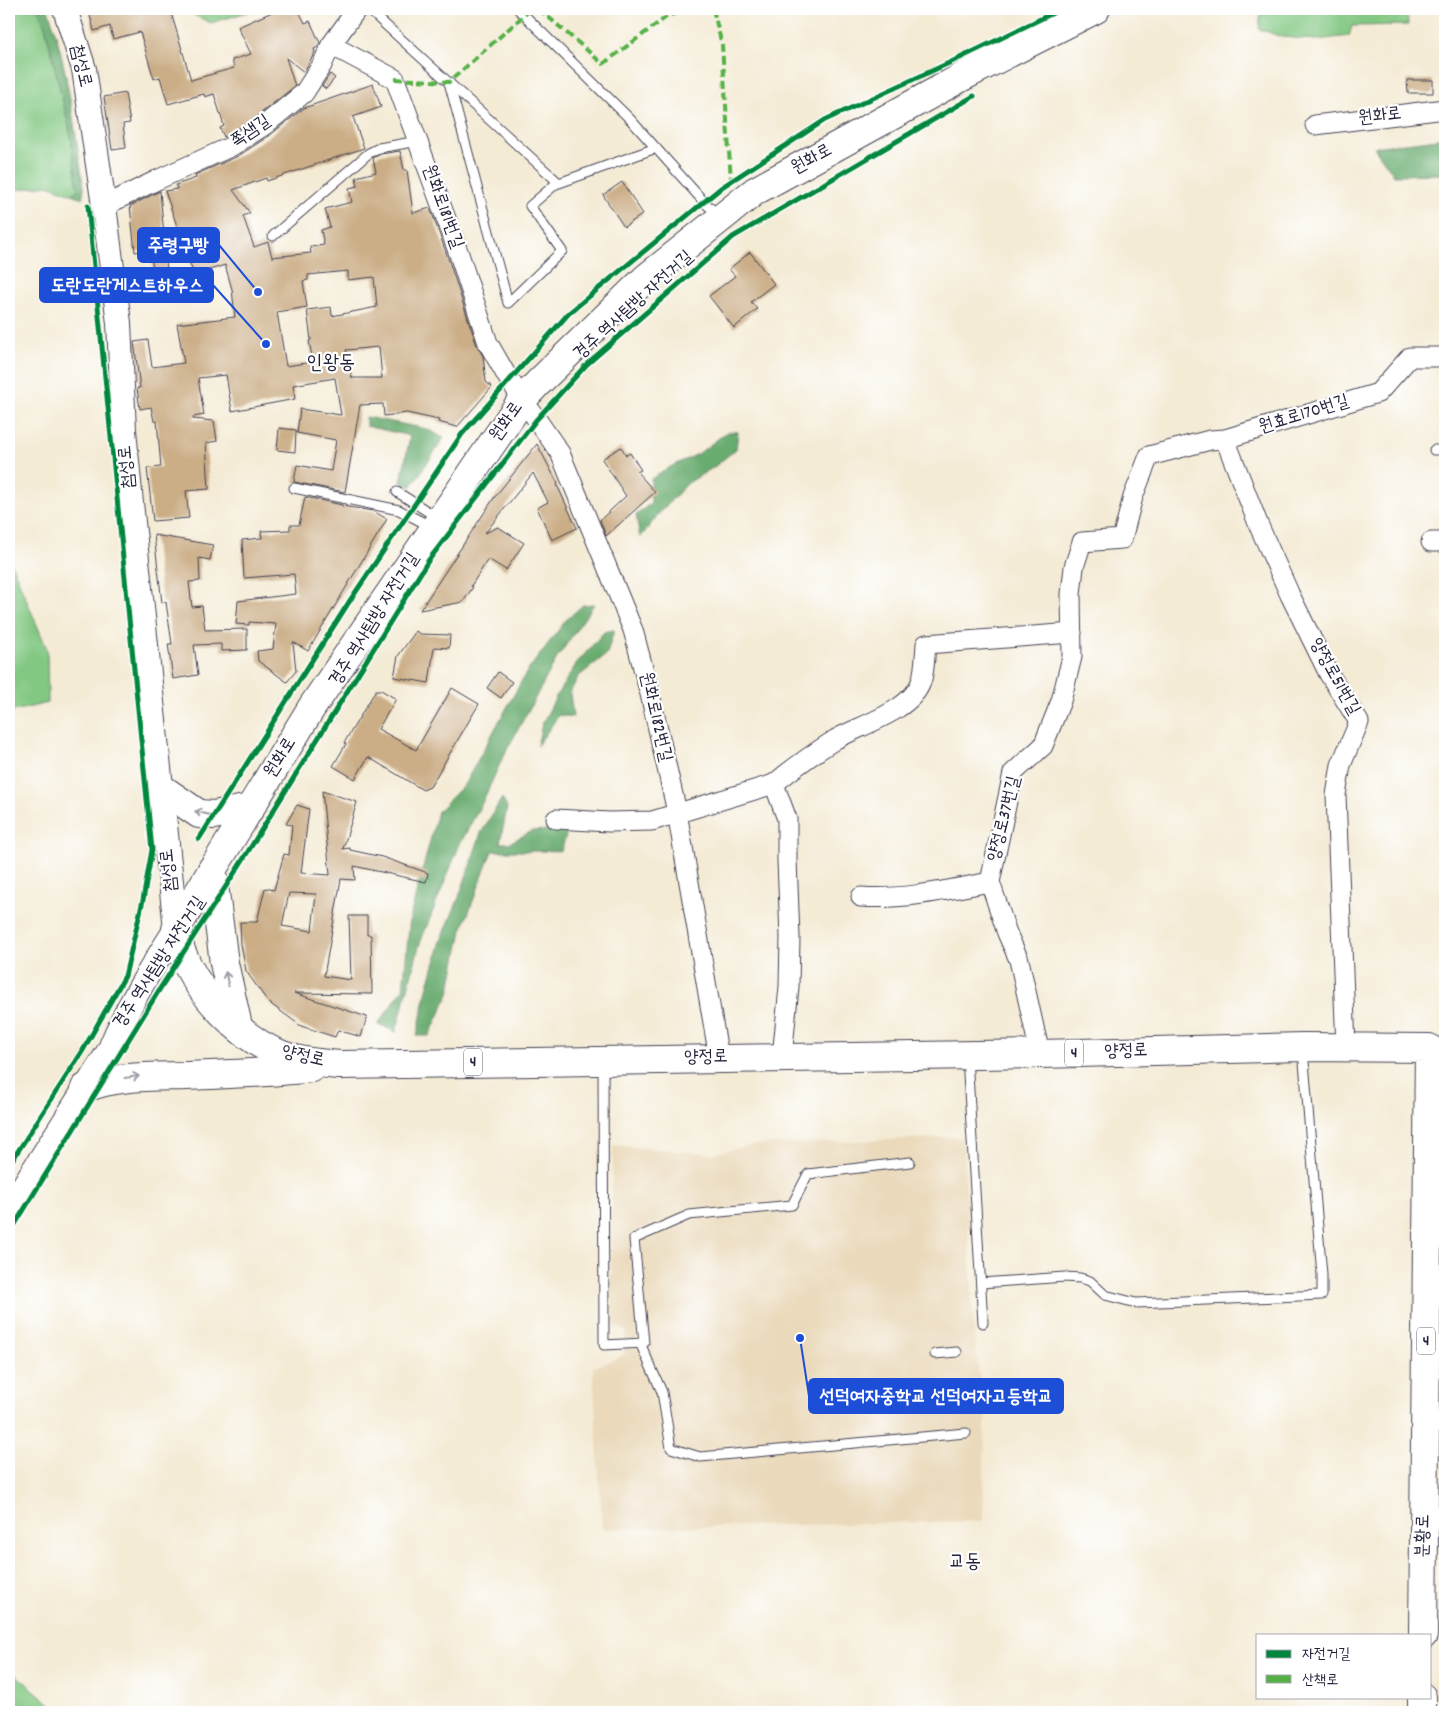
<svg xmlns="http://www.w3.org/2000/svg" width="1454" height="1721" font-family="Dekko,'Poor Story',sans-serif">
<rect width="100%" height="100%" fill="#fff"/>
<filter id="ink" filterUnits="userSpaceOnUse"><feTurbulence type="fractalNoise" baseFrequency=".02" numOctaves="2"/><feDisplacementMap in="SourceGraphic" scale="10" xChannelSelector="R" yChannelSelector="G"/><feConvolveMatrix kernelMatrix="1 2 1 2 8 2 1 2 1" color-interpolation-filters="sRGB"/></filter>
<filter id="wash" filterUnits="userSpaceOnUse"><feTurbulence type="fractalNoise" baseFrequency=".0096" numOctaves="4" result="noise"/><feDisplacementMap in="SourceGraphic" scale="20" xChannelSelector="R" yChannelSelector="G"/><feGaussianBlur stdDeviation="1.12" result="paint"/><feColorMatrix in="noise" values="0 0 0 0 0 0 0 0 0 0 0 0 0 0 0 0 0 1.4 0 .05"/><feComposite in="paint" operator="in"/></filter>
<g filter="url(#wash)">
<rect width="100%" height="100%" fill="#f4ebd5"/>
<!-- built -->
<polygon fill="#ead9ba" points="963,1137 975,1344 985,1417 983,1521 602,1529 593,1368 624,1355 626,1331 610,1324 613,1145 712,1154 752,1145"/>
<!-- green -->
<g fill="#82c782" stroke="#52745e">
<polygon points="9,9 38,9 45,26 70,131 78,190 72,194 48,185 9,191"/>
<polygon points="190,9 257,9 211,23 192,14"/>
<polygon points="1261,9 1407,9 1408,25 1352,26 1349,36 1316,40 1282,37 1259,29"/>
<polygon points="9,558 47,649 48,703 9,712"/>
<polygon points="9,1669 60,1712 9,1712"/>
</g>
<!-- forest -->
<g fill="#69ac70" stroke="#466756">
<path d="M38,9H48C68,66 74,129 84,188L82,199L72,194L78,190L70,131L45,26Z"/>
<polygon points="1445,138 1445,174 1394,175 1374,147"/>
<polygon points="366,417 427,429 444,438 411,487 401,482 410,436 366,426"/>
<polygon points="727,432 738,432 736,449 714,467 688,483 660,512 640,538 636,515 651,503 651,479 672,466 698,454"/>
<polygon points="594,604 557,658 503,757 482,803 460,844 420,943 396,1032 378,1024 403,989 410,917 438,811 464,785 526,673 566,620 583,605"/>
<polygon points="614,630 607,654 578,677 570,693 573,717 559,715 537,746 542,724 558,693 577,663 604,632"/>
<polygon points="502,798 507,808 500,843 509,843 532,831 568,829 561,851 492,851 462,930 449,994 429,1036 417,1036 427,989 441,941 458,900 481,833"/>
</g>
<g id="blocks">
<!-- building -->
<g fill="#cbad86" fill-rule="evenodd">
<polygon points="112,9 125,9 126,13 140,9 170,9 191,80 234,68 232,60 251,54 238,27 279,9 298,9 305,23 310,21 320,43 318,47 314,49 315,52 304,72 286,58 295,86 255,118 224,137 220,128 224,126 214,94 205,97 204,94 168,104 160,77 154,79 140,32 113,39 110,26 94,31 90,15"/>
<polygon points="330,74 335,78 326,89 322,86"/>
<polygon points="1407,80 1433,80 1433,93 1408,93"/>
<path d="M373,84L381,107L353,117L364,148L267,181L266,178L233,190L250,213L243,216L254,247L268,242L272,257L311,253L310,247L324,245L321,230L330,227L325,209L352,202L349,188L358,186L356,177L376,172L373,158L381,154L400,151L404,170H407L413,213L430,208L448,258L477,346L483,356L486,382L492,387L457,427L438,422L439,420L407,413L384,416L383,404L360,405L345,492L294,482L297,465L331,471L336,440L297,433L300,409L341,415L335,378L293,385L295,399L232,411L226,375L198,378L204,415L193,417V419L214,421L217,441L206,443L209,489L186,491L189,518L153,521L147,468L161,467L157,421H154L151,407L140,409L137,388H140L134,342L148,340L152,367L184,363L177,324L235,317L232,289L225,265L194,275L165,191L177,189L176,185L196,178L195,175L238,156L269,136L304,108ZM348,271V280L374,277L377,307L332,316L331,307L307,310L311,340L309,341L313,362L286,366L277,312L307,307L303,281L308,280V275ZM379,347L382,378H352L346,350Z"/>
<polygon points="125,93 130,123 123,124 126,148 112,150 104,97"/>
<polygon points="622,182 643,214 624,227 603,195"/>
<polygon points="160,191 168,282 154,283 151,250 135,252 130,206"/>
<polygon points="750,252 774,284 751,302 757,309 734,328 709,296 735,276 729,269"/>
<polygon points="279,428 296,430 295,452 277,450"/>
<polygon points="537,444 558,484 557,485 577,528 552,540 537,508 548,502 533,473 485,533 498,527 524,543 506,570 488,559 471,586 473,587 463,602 420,610 494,498"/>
<polygon points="621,447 626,455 630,453 641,470 637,472 655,492 606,536 600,520 626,496 602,459"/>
<polygon points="305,497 342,505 342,506 373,511 387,519 308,651 293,642 296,671 287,682 258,661 257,651 273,649 276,624 249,622 249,625 236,624 238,601 296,594 294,574 244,578 242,540 262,538 261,531 290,530 290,525 299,525"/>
<polygon points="154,535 213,545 210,560 199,558 200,581 189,582 192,607 202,606 205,630 247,629 247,650 221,651 221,644 194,645 198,675 173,679 168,644 172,644 166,602 162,603"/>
<polygon points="416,631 420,634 450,635 449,648 434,647 429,683 394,677 398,656"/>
<polygon points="498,672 512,682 501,698 487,688"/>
<polygon points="452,688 479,704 430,787 423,790 368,757 355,779 333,766 346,744 344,743 376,690 381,690 396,699 378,729 416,750"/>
<path d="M322,791L357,802L343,849L350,848V850L382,857L428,873L426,882L354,866L355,880L341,879L324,976L351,980L349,916H367V935H371L372,994L294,993L367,1017L361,1037L338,1030L335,1037L301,1026L268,1002L246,971L241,944L240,922H257L265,888L274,890L284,854L289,855L292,825L286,824L297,805L309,809L301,873L330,875ZM289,893L316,894L312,931L282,926Z"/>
</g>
</g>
</g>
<g filter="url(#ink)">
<use href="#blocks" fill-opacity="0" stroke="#424052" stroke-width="1"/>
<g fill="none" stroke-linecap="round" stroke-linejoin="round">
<defs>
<g id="service">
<polyline points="368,9 559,183 656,148"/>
<polyline points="518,9 630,119 704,202 719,216"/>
<polyline points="449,82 508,303 562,251 530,206 558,182"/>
<polyline points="273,236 369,153 379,148 418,141"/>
<polyline points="1434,450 1445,450"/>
<polyline points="294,488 399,510 432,527"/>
<polyline points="397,492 438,518"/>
<polyline points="967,1057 983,1323"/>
<polyline points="603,1063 604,1345 644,1343 634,1239 689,1215 792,1205 808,1174 910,1162"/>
<polyline points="981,1283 1065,1277 1080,1278 1090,1281 1105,1295 1136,1303 1322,1295 1322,1275 1303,1050"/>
<polyline points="640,1343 662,1392 671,1448 700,1457 966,1433"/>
<polyline points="935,1354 957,1352"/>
</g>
<g id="minor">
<polyline points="331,45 395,79 459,254 488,343 508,378 560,453 633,630 650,694 677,812 719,1058"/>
<polyline points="1315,125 1445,109"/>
<polyline points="104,206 157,180 232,146 262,127 304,93 322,65 331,45 357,9"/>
<polyline points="1225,439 1259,526 1290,595 1329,674 1359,722 1341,765 1336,795 1346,1048"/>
<polyline points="1431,542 1445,542"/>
<polyline points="556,819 609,822 652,821 774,784"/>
<path d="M861,897C904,900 947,890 990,882"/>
<polyline points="1040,1054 1019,960 1007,933 990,882 1013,773 1043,746 1061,701 1072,657 1071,594 1074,567 1082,542 1122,539 1133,497 1149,456 1210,440 1225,439 1378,393 1410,357 1445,357"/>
<path d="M782,1057L789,987L790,937L787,860V819L774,784C794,767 814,753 836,739C861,725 911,711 921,682C925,671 925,655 926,644L1072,633"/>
</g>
<path id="tertiary" d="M9,1209L109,1051C126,1008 151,968 176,929L131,503L124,430L119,323L104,206L84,69L65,9"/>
<g id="primary">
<path d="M1096,9L964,76L755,191L646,278L539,382L522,400L312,707L176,929C178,937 179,947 183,955C198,993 241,1039 280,1054C298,1062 320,1063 340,1065L1040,1054L1303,1047L1429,1048L1423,1635"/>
<polyline points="161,788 199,814 214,815 250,808"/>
<polyline points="212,869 224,963 238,1026"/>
<path d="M85,1088C119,1075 151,1077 187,1076C229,1074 270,1073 311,1068"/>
<polyline points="1422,1712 1422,1697"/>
</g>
</defs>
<!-- service casing -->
<use href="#service" stroke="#424052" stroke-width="11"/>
<!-- minor casing -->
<use href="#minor" stroke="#424052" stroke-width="21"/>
<!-- tertiary casing -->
<use href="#tertiary" stroke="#424052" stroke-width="26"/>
<!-- primary casing -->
<use href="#primary" stroke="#424052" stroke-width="30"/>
<!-- service -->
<use href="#service" stroke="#fff" stroke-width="9"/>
<!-- minor -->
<use href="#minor" stroke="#fff" stroke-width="19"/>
<!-- tertiary -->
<use href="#tertiary" stroke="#fff" stroke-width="24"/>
<!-- primary -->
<use href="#primary" stroke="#fff" stroke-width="28"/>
<!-- quiet -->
<g stroke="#55b146" stroke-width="4" stroke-dasharray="8 4" stroke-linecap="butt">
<polyline points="539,9 603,64 665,18 684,9"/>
<polyline points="713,9 722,45 731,181"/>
<polyline points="395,79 449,82 531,9"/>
</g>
<defs>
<g id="cycleway">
<polyline points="199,839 349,602 462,434 569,313 722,187 825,120 962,57 1061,9"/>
<polyline points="9,1165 82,1052 125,976 143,900 152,850 88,206"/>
<polyline points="9,1234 161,987 239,866 428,561 536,420 587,364 733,237 974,96"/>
</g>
</defs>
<!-- cycleway casing -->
<use href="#cycleway" stroke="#fff" stroke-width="8"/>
<!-- cycleway -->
<use href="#cycleway" stroke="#00873e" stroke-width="5"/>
</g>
<!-- one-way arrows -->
<defs><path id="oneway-shaft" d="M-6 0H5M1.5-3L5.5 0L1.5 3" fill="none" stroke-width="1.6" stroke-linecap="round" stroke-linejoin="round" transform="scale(1.25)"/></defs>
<g stroke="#9c9ca7">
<use href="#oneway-shaft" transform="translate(202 813) rotate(-166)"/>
<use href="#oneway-shaft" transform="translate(227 979) rotate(-102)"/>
<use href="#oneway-shaft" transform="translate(132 1077) rotate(-8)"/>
</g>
</g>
<g text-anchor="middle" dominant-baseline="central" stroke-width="4.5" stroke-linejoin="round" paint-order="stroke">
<!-- shield labels -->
<g fill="#fff" stroke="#646476" stroke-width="1">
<rect x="1065" y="1039.5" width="18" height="27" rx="4"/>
<rect x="464" y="1048.5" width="18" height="27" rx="4"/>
<rect x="1417" y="1327.5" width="18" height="27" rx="4"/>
</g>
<g font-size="16" font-weight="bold" fill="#22223b">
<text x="1074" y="1053">4</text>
<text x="473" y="1062">4</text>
<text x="1426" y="1341">4</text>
</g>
<!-- street labels -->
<g font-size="18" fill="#22223b" stroke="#fff">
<text transform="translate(80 66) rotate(77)">첨성로</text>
<text transform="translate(1380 117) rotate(-7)">원화로</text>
<text transform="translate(251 132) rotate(-34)">쪽샘길</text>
<text transform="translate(812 160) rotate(-29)">원화로</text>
<text transform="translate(442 207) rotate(70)">원화로181번길</text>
<text transform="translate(634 306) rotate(-42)">경주 역사탐방 자전거길</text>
<text transform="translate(1304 415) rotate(-17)">원효로170번길</text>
<text transform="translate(507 422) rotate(-55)">원화로</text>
<text transform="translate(128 467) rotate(-95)">첨성로</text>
<text transform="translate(375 620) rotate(-58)">경주 역사탐방 자전거길</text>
<text transform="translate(1334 677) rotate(61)">양정로51번길</text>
<text transform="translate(655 717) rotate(77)">원화로182번길</text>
<text transform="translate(281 758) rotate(-58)">원화로</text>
<text transform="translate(1005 819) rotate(-76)">양정로37번길</text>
<text transform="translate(170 870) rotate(-96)">첨성로</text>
<text transform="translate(160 963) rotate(-57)">경주 역사탐방 자전거길</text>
<text transform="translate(1126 1052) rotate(-2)">양정로</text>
<text transform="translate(303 1057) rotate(13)">양정로</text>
<text transform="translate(706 1058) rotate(-1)">양정로</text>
<text transform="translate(1424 1536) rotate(-89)">분황로</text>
</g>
<!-- quarter labels -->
<g font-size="20" fill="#22223b" stroke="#fff">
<text x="331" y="364">인왕동</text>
<text x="965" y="1563">교동</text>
</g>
</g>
<!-- callouts -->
<path fill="none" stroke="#1d4ed8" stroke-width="2" d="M258 292L219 245M266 344L213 285M800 1338L809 1396"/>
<g fill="#1d4ed8" stroke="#fff" stroke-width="2">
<circle cx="258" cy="292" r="5"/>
<circle cx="266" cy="344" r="5"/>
<circle cx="800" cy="1338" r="5"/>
</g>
<g fill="#1d4ed8" stroke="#1d4ed8" stroke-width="2">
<rect x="138" y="228" width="81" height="34" rx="5"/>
<rect x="40" y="268" width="173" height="34" rx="5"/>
<rect x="809" y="1379" width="254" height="34" rx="5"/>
</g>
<g font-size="19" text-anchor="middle" font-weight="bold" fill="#fff">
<text x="178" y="251">주령구빵</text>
<text x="127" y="291">도란도란게스트하우스</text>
<text x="936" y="1402">선덕여자중학교 선덕여자고등학교</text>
</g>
<!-- margin -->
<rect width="1454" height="1721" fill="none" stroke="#fff" stroke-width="30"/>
<!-- legend -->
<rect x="1256" y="1634" width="175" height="65" fill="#ffffff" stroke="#a7a7b1"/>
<rect x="1266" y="1650" width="25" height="8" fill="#00873e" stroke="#a7a7b1"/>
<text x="1302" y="1658" font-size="15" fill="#22223b">자전거길</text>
<rect x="1266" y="1675" width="25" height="8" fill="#55b146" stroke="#a7a7b1"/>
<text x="1302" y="1684" font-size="15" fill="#22223b">산책로</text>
</svg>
